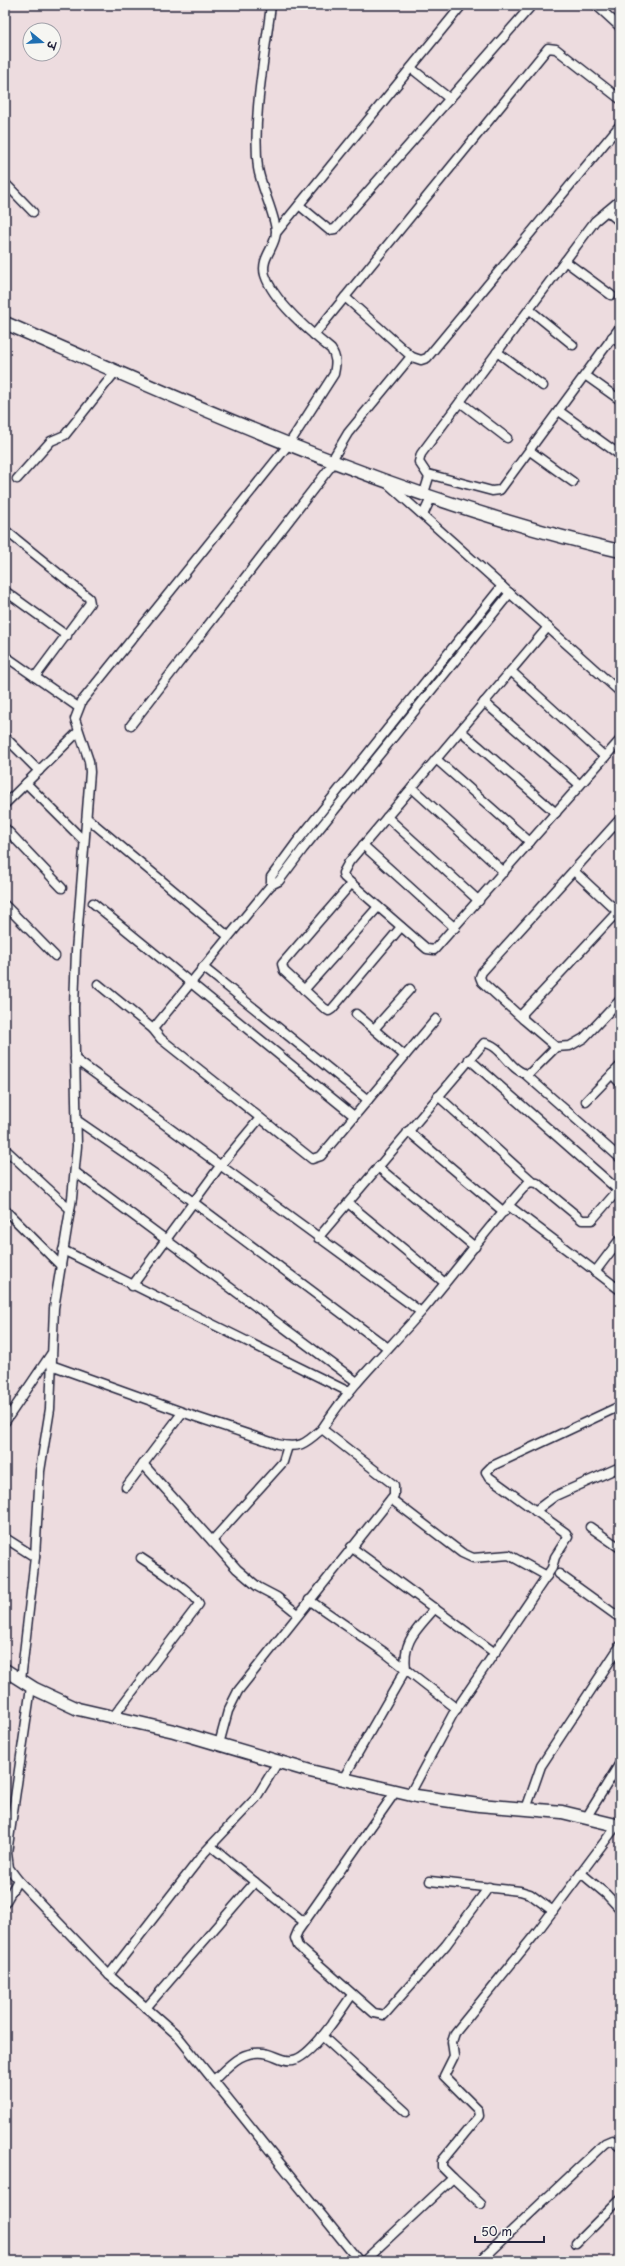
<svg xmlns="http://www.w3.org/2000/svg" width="625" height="2266" font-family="'Playpen Sans','Playpen Sans Deva',sans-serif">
<rect width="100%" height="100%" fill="#eddcdf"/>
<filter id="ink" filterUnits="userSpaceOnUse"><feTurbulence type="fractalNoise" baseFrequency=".025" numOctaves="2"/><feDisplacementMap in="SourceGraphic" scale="8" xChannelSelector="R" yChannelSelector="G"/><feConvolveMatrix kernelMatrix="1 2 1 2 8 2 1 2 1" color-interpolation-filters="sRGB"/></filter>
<g filter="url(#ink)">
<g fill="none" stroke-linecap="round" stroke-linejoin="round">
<defs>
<g id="street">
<polyline points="596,5 620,27"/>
<polyline points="411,68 450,99"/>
<polyline points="5,183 33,212"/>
<polyline points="299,205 329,230 335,229 532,5"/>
<polyline points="607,211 620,222"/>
<polyline points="276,233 462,5"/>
<polyline points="565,261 611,295"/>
<polyline points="345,297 412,357"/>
<polyline points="530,310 573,345"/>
<polyline points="314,335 548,48 556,49 620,99"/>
<polyline points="612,337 620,343"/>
<polyline points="497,352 543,386"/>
<polyline points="585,375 620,400"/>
<polyline points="460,402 507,438"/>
<polyline points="559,411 620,455"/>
<polyline points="530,451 573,482"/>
<polyline points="332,460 348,433 409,359 412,357 421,360 427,358 620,125"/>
<polyline points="428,474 492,491 500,490 620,327"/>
<polyline points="17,479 51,441 65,435 116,371"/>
<polyline points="388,484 620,692"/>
<polyline points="424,493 429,477 419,462 421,454 595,221 620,200"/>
<polyline points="423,515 432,496"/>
<polyline points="5,530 84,594 89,598 90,603 35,677"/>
<polyline points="5,591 67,636"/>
<polyline points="548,627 349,862 343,873 344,877 427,949 434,950 620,740"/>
<polyline points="5,656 78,707"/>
<polyline points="511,671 605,757"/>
<polyline points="484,702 580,785"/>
<polyline points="131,725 335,461"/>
<polyline points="461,731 556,813"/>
<polyline points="5,737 39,771"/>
<polyline points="436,759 530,842"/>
<polyline points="26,783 84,841"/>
<polyline points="412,788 504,872"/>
<polyline points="5,804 78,732"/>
<polyline points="387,817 479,901"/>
<polyline points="87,818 228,936"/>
<polyline points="5,828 62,888"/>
<polyline points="363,845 455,928"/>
<polyline points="574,871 620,914"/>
<polyline points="351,884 282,964 284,971 324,1008 329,1011 332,1009 401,927"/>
<polyline points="271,885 271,877 296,843 502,586"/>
<polyline points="93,903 354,1116"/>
<polyline points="5,905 55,956"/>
<polyline points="203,967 368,1100"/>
<polyline points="98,984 153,1029"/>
<polyline points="304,990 378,907"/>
<polyline points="356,1014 405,1056"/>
<polyline points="436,1019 321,1156 312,1159 161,1039 153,1029 271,885 279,881 303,849 510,593"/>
<polyline points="523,1019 482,982 480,977 482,972 620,819"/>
<polyline points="374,1029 410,989"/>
<polyline points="556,1047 523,1019 523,1013 620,909"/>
<polyline points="75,1059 421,1312"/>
<polyline points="469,1059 618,1190"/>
<polyline points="525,1074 620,1158"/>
<polyline points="612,1074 620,1083"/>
<polyline points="438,1096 532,1181"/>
<polyline points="586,1101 620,1066"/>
<polyline points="78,1121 161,1178 388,1348"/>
<polyline points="408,1131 504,1212"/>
<polyline points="5,1149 70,1209"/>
<polyline points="378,1167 475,1247"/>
<polyline points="75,1172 357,1382"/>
<polyline points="348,1203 445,1283"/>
<polyline points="509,1206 620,1290"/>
<polyline points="5,1210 61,1266"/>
<path d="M318,1238L484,1043C502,1044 511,1074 529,1074L556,1047L570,1046L584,1038L620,1000"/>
<polyline points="63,1250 349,1392"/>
<polyline points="595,1272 620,1239"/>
<polyline points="132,1286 220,1166 260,1118"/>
<path d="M51,1365L196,1417L277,1444C300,1449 305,1444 322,1429"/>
<polyline points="5,1422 51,1354"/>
<polyline points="143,1464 237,1569 258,1587 277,1597 298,1614"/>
<polyline points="126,1487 182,1413"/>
<polyline points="391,1499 462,1553 473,1558 509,1555 547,1576"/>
<polyline points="535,1511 555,1496 620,1467"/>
<polyline points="590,1527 620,1548"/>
<polyline points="5,1538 35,1557"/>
<polyline points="212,1541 283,1462 288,1446"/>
<polyline points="351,1547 495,1653"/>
<polyline points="559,1574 620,1618"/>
<polyline points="309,1600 384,1652 457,1709"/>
<path d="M21,1680L35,1557L40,1471L50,1409L54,1308L72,1198L77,1146L74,1007L76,951L90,772L89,761L75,719L82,701L289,444L334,374C336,364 337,358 331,349C310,332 273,301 265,275C260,258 276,247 276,232C276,216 261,188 258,168C252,119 265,55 271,5"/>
<polyline points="31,1687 7,1853 9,1868 18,1880 109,1975 176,2034 359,2261"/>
<path d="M113,1717L199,1604C196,1594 152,1565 141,1558"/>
<path d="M219,1744L228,1711L238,1691L394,1495V1485L322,1429C350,1385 388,1350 422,1311C458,1269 491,1223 529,1182L537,1183L582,1220H592L620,1188"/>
<path d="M343,1779L406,1669C402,1640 418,1629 435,1608"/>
<polyline points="396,1791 298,1931 295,1938 298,1946 374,2013 384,2015 446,1945 489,1887"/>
<polyline points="410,1794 453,1714 552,1568 555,1557 568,1537 566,1533 489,1477 486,1472 492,1466 620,1406"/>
<polyline points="526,1809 541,1766 620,1646"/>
<polyline points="586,1818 620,1763"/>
<polyline points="211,1846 304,1922"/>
<polyline points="581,1873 606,1894 620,1909"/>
<polyline points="430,1881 520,1891 530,1894 553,1911"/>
<polyline points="5,1903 18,1880"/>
<polyline points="109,1975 204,1853 256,1798 278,1762"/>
<polyline points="146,2008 255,1882"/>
<polyline points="322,2036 406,2112"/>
<path d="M214,2080C231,2063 244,2048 269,2054C277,2056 284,2062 293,2060C312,2057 341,2010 352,1995"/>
<polyline points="453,2178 481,2204"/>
<polyline points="576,2243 620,2199"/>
<polyline points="484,2257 605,2143 612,2140 620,2146"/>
<polyline points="364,2261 453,2178 442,2167 442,2161 479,2116 478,2110 444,2076 454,2056 452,2042 455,2033 537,1932 617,1825"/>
</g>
<g id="secondary">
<path d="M5,323C205,410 407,503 620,551"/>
<polyline points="5,1670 35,1689 78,1709 174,1731 310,1771 416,1796 479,1805 562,1812 620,1826"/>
</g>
</defs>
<!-- street casing -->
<use href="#street" stroke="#22223b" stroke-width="11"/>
<!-- secondary casing -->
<use href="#secondary" stroke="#22223b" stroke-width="15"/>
<!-- street -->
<use href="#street" stroke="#f6f6f2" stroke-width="8"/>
<!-- secondary -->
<use href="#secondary" stroke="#f6f6f2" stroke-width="12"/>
</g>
</g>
<!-- margin -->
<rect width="625" height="2266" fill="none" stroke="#f6f6f2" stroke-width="20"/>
<rect x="10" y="10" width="605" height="2246" fill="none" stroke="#22223b" stroke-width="1.5" filter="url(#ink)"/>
<!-- north arrow -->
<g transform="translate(42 42) rotate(108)"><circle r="19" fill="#f6f6f2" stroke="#a1a1a9"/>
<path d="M0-3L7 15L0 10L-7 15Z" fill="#1f6fb2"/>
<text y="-6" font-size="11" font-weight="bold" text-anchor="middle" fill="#22223b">उ</text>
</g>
<!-- scale -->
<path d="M475 2236v6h69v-6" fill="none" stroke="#22223b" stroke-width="2"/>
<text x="481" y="2236" font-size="12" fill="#22223b" stroke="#f6f6f2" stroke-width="3" paint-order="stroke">50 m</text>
</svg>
